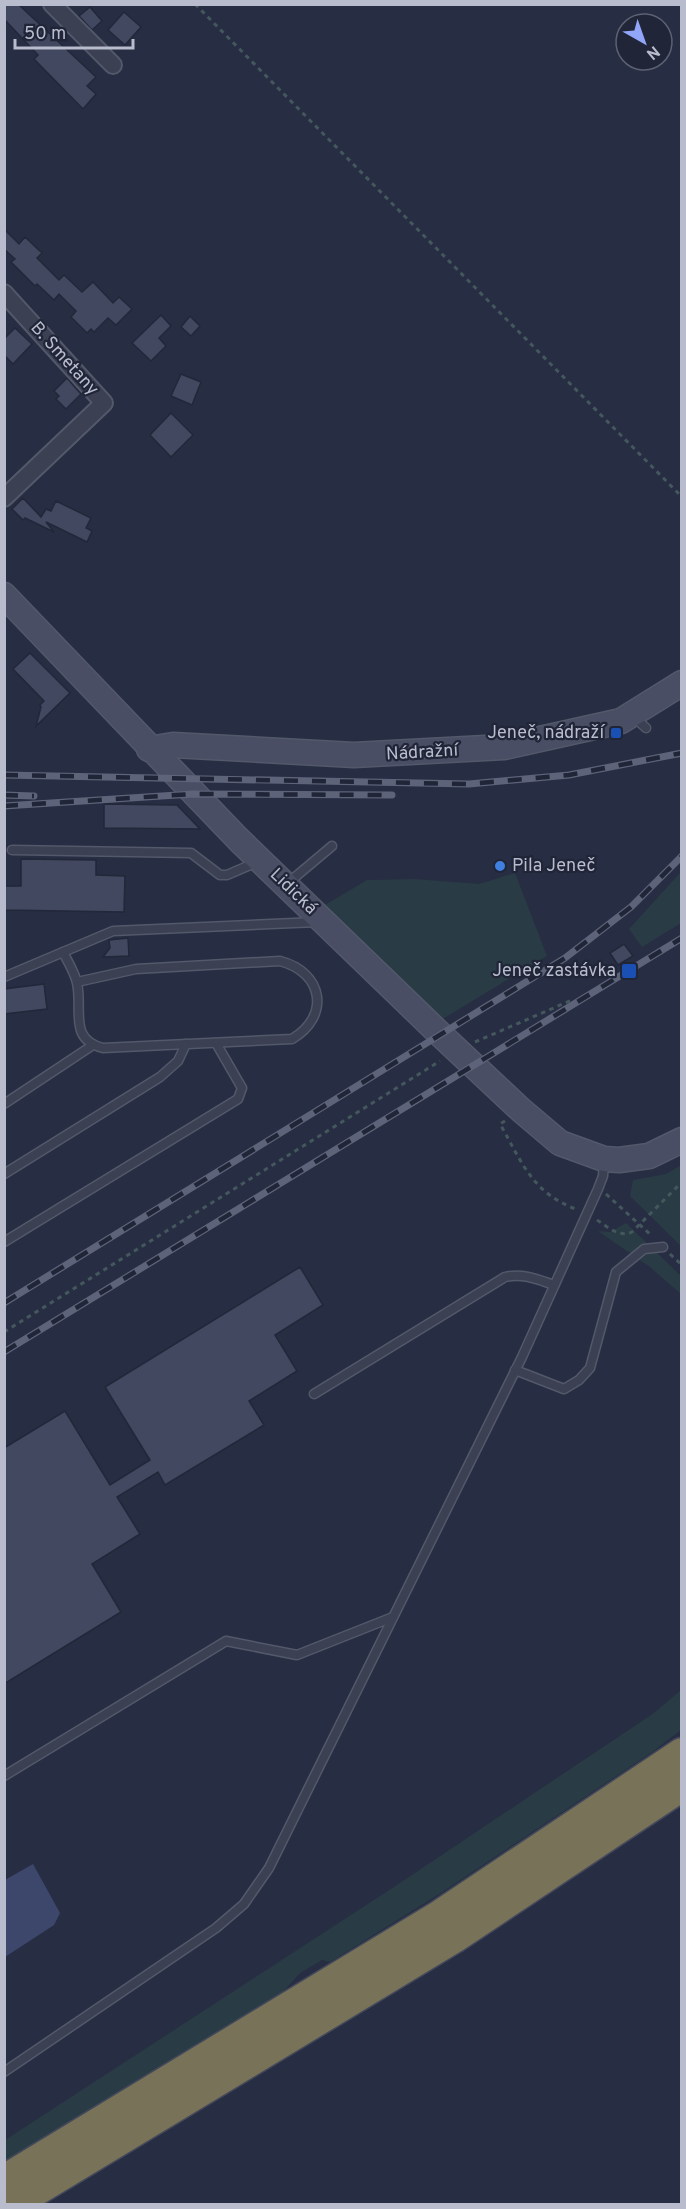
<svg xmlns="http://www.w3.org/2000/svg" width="686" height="2209" font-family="Overpass,sans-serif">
<rect width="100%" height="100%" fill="#272d43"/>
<!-- green -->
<g fill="#293b44">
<polygon points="681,872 681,923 642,947 629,929"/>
<polygon points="515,873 547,956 441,1020 325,905 367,880 415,879 479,884"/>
<polygon points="681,1165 681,1246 630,1196 633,1180 666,1174"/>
<polygon points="626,1223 681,1276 681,1294 650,1267 598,1231 610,1232"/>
<polygon points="681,1690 681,1730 651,1753 441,1893 330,1962 322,1960 300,1973 283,1992 5,2163 5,2140 397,1885 654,1713"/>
</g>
<!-- water -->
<polygon fill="#3c476b" points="33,1864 60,1913 54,1925 5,1957 5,1880"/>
<!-- building -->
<g fill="#414860" stroke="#22273a" stroke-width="1.5">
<polygon points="4,4 18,4 96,77 87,86 96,94 83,109 34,59 38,55 4,19"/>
<polygon points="90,7 102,21 92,30 79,16"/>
<polygon points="124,12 141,27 125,45 108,30"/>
<polygon points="4,229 19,244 25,237 42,253 37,258 59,280 64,275 82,292 93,282 113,303 119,297 132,309 116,325 108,318 94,332 91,329 87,333 71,317 76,311 59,294 54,300 37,284 35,286 11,262 15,259 4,249"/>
<polygon points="161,315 171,326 159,338 166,346 151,361 132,343"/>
<polygon points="190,316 200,326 191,336 181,327"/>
<polygon points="15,328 32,344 13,364 4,355 4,339"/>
<polygon points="181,374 201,382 192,405 171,396"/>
<polygon points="67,378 81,394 66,409 56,399 59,396 54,391"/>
<polygon points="171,413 193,435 171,457 150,435"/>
<polygon points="23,498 41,517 46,509 51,511 56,501 91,518 86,528 92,531 87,542 46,522 54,532 25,518 23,520 12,509"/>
<polygon points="30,653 70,693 36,726 41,707 40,705 44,701 13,669"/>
<polygon points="104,804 177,805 200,829 104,828"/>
<polygon points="21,859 96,860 96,875 125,876 124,912 4,910 4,886 21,886"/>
<polygon points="128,938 129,956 103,957 110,948 109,940"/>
<polygon points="624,944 633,956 618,965 610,953"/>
<polygon points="44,984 47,1009 4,1014 4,989"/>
<polygon points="300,1267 323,1305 275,1335 297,1371 249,1401 264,1425 165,1485 158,1472 117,1497 140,1534 92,1564 121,1612 4,1684 4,1448 65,1411 110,1485 150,1460 105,1387"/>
</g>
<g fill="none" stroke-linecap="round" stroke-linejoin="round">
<defs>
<g id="lane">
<polyline points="633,716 646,728"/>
<polyline points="12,850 191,853 220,875 227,875 257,862"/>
<polyline points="288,883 332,846"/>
<path d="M63,952C68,962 75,973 77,983C83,1010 68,1039 103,1048L292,1039C331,1016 323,972 280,961L136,969L77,982"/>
<polyline points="4,977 113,931 317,922"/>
<polyline points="4,1104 93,1045"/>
<polyline points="4,1174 160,1077 178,1061 186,1044"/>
<polyline points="4,1242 238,1099 242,1088 216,1043"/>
<polyline points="515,1370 564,1389 579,1380 590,1368 616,1272 644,1249 663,1247"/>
<path d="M314,1394L505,1277C523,1273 537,1279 554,1285"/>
<polyline points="4,1776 226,1641 297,1655 393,1617"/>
<polyline points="4,2072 216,1928 244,1904 269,1868 522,1357 598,1189 603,1176 604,1160"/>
</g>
<g id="street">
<polyline points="52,4 113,65"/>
<polyline points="4,293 104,403 4,498"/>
</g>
<g id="secondary">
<polyline points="4,595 238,839 441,1035 521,1110 560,1143 604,1159 619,1160 649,1156 682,1140"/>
<polyline points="149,749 173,745 354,755 504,747 621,721 682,683"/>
</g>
<g id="highway">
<polyline points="4,2180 440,1915 682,1753"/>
<polyline points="14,2204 454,1938 682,1786"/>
</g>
</defs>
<!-- lane casing -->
<use href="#lane" stroke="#53586a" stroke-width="11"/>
<!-- street casing -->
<use href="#street" stroke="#53586a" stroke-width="20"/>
<!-- secondary casing -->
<use href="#secondary" stroke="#53586a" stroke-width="27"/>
<!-- highway casing -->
<use href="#highway" stroke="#43485a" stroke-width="33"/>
<!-- path -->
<g stroke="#44575d" stroke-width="3" stroke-dasharray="4.5 4.5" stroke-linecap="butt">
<polyline points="195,4 682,497"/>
<polyline points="475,1042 572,1000"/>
<path d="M505,1121L500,1124C523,1164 532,1193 578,1210"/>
<polyline points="606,1194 652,1236"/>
<path d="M597,1220C608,1227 619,1238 632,1232L682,1182"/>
<polyline points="670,1254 682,1265"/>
<polyline points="4,1332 440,1061"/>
</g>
<!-- lane -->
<use href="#lane" stroke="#3b4052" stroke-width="8"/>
<!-- street -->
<use href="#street" stroke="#3b4052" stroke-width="16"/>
<!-- secondary -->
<use href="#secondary" stroke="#494e65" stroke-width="24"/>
<!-- highway -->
<use href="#highway" stroke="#787258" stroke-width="30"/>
<defs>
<g id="rail">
<polyline points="4,775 469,784 569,775 682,753"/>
<polyline points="4,795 34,796"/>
<polyline points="4,806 193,794 392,795"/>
<polyline points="4,1303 565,958 631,907 682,856"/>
<polyline points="4,1352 682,938"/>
</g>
</defs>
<!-- rail casing -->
<use href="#rail" stroke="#5d6379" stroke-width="7"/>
<!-- rail -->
<use href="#rail" stroke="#202538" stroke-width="4.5" stroke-dasharray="14" stroke-linecap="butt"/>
</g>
<!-- markers -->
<g fill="#1a4fb4" stroke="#202538" stroke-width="2">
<rect x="610" y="727" width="12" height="12" rx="3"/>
<rect x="621" y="963" width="16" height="16" rx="3"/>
</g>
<circle fill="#3f7fe0" stroke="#202538" stroke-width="2" cx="500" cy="866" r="6"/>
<g text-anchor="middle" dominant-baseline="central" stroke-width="4.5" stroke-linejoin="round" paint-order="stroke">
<!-- street labels -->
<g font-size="18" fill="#b8bccc" stroke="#202538">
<text transform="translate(64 359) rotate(48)">B. Smetany</text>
<text transform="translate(422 753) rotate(-3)">Nádražní</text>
<text transform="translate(293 892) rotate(44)">Lidická</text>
</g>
<!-- poi labels -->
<g font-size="18" fill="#b8bccc" stroke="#202538" text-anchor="end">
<text x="604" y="733">Jeneč, nádraží</text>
<text x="512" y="866" text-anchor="start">Pila Jeneč</text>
<text x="616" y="971">Jeneč zastávka</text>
</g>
</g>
<!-- border -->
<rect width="686" height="2209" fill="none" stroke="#b8bccc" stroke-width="12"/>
<!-- north arrow -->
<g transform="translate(644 42) rotate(140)"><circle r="28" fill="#202538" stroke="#5d6173" stroke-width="1.5"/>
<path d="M0-4.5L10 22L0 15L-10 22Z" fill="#91a5f9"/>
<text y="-9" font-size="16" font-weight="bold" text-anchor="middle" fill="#b8bccc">N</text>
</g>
<!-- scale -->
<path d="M15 39v9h118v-9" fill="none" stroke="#b8bccc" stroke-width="3"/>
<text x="24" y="39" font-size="18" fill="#b8bccc" stroke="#202538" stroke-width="4.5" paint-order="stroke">50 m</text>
</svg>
